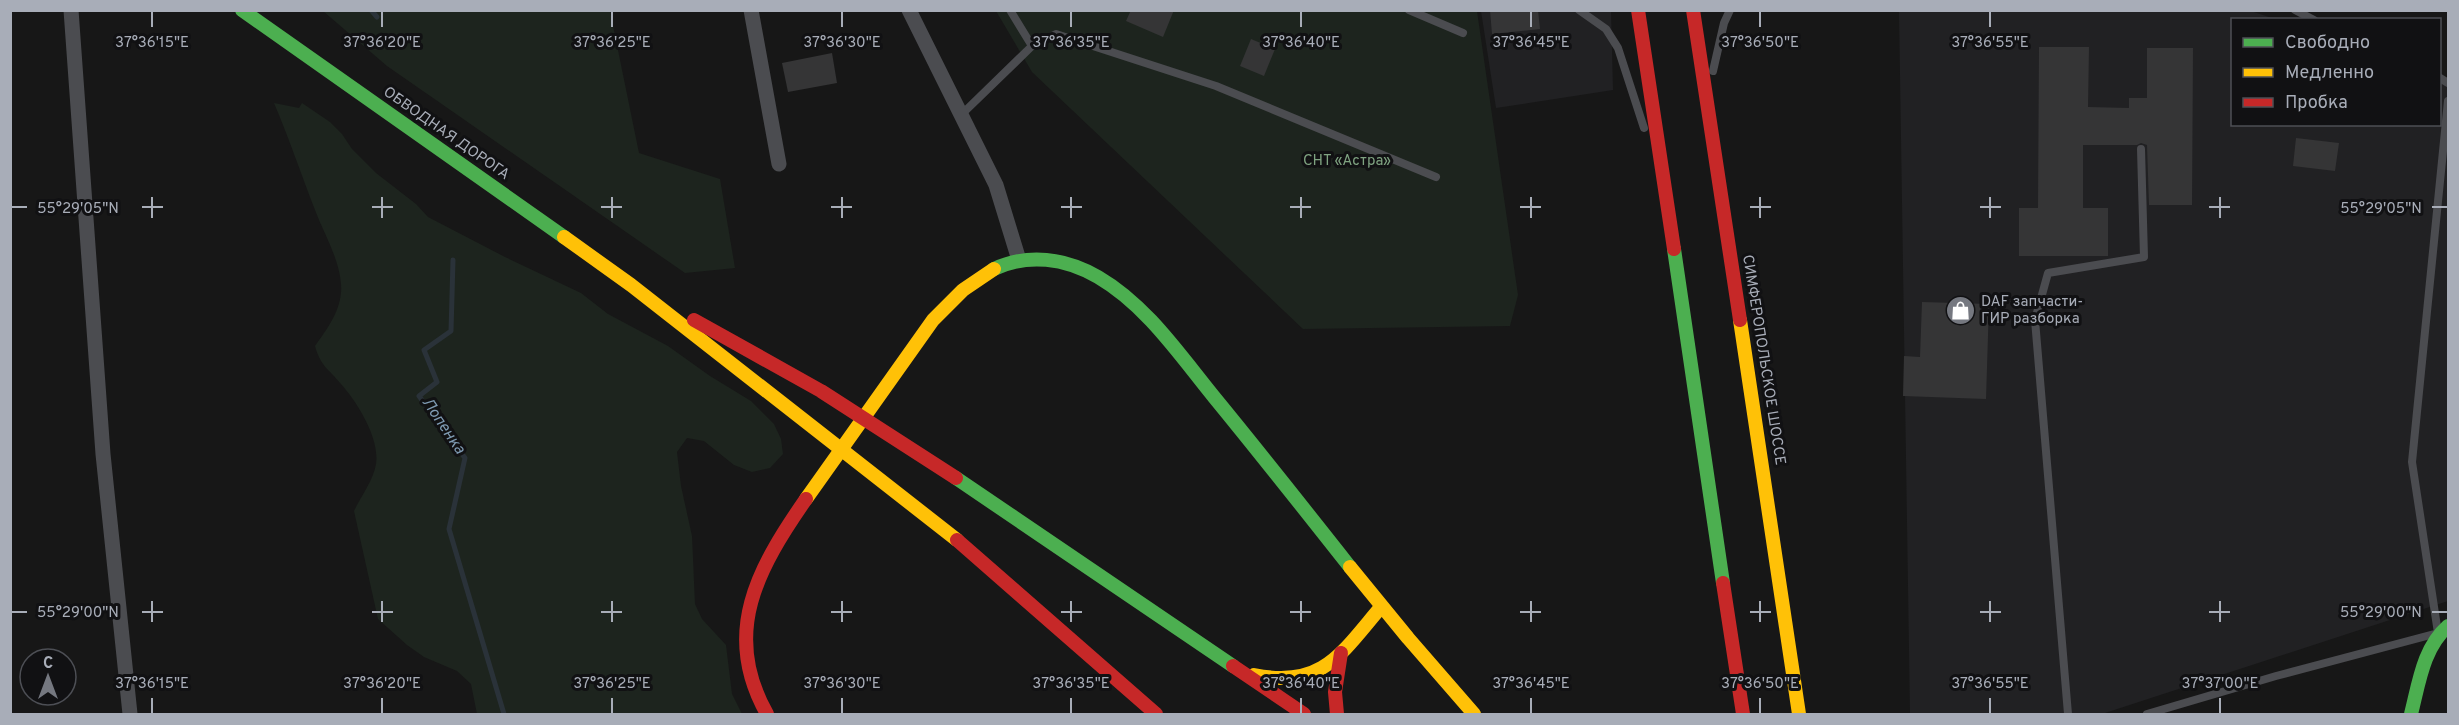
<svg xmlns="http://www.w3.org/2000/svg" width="2459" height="725" font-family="Overpass,sans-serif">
<rect width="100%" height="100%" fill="#171717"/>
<!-- built -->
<g fill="#212123">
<polygon points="1481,11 1611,11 1613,90 1496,108"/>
<polygon points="1899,11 2251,11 2275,19 2232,20 2232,124 2440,124 2440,82 2448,85 2448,601 2102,714 1910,714"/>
</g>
<!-- green -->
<g fill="#1d241e">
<polygon points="323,11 610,11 639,153 720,179 735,268 685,273 387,66"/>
<polygon points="996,11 1477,11 1518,295 1510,326 1303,329 1032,72"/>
<path d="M274,103L299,108L302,103L330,122L342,134L352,149L376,173L416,204L428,217L505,257L581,293L608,314L668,346L710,376L751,401L774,424L781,439L783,454L770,468L752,472L734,465L704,441L687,438L677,452L681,486L692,536L695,604L702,619L726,645L732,694L742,714H477L471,684L457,671L424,657L407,645L378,619L354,511C361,496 373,481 376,464C380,438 357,402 341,384C328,368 321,367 315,346C328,328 343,308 341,284C339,258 324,234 315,210C301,174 289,138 274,103Z"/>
</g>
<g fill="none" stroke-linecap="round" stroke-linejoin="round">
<!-- stream -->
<g stroke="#2a3239" stroke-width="5">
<polyline points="371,10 377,17"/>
<polyline points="453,260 451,331 424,350 437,382 419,396 465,458 449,529 504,714"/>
</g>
</g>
<!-- building -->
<g fill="#353536">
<polygon points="1131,10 1174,10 1163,37 1126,21"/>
<polygon points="1490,10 1538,10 1540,29 1492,34"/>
<polygon points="1251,39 1275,49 1264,76 1240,66"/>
<polygon points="2039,47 2089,47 2088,107 2129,108 2129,98 2147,98 2147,48 2193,48 2192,205 2149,205 2147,145 2141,143 2137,145 2083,145 2083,208 2108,208 2108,256 2019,256 2019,208 2038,208"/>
<polygon points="832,53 837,83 788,92 782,63"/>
<polygon points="2296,138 2339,143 2335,171 2293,166"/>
<polygon points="1922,302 1989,304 1986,399 1903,396 1904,356 1920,357"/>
</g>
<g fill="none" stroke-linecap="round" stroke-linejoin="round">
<!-- lane -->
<g stroke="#4b4c50" stroke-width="8">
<polyline points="1010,10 1032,46"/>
<polyline points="1409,10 1463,33"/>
<polyline points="1579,10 1606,29 1618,48 1644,128"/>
<polyline points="2295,10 2314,20"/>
<polyline points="1713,71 1724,23 1730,10"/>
<polyline points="2440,78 2448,83"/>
<polyline points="961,115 1032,46 1056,34 1216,86 1436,177"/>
<polyline points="2068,714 2035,320 2048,273 2144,257 2141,149"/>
<polyline points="2147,714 2276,676 2438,633 2412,462 2448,101"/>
</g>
<!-- street -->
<g stroke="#4b4c50" stroke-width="15">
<polyline points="71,10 103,454 130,714"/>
<polyline points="751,10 779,164"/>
<polyline points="909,10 996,185 1019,260"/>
</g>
<!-- fast -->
<g stroke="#4caf50" stroke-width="14">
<polyline points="242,10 564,237"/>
<polyline points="1674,249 1723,583"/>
<path d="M994,269C1028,253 1065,258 1098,277C1146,305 1179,354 1214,397C1260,453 1305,510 1350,567"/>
<polyline points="956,478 1233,666"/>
<path d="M2411,714C2419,683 2423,648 2448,626"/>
</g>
<!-- slow -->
<g stroke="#ffc107" stroke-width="14">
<polyline points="564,237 631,285 957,540"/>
<polyline points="1740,320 1799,714"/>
<polyline points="806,499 933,320 963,290 994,269"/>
<polyline points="1350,567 1408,638 1474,714"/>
<path d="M1254,675C1322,689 1341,654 1381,607"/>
</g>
<!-- jam -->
<g stroke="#c62828" stroke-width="14">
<polyline points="1638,10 1674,249"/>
<polyline points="1693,10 1740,320"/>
<polyline points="694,320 821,391 956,478"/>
<polyline points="957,540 1156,714"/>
<polyline points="1723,583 1743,714"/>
<polyline points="1233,666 1304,714"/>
<path d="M767,714C721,633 758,568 806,499"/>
<polyline points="1337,714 1335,692 1341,653"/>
</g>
</g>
<!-- ticks -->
<path fill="none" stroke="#a8adb8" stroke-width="2" d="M152,12V27M382,12V27M612,12V27M842,12V27M1071,12V27M1301,12V27M1531,12V27M1760,12V27M1990,12V27M152,197V218M382,197V218M612,197V218M842,197V218M1071,197V218M1301,197V218M1531,197V218M1760,197V218M1990,197V218M2220,197V218M12,207H27M142,207H163M372,207H393M601,207H622M831,207H852M1061,207H1082M1290,207H1311M1520,207H1541M1750,207H1771M1980,207H2001M2209,207H2230M2432,207H2447M152,601V622M382,601V622M612,601V622M842,601V622M1071,601V622M1301,601V622M1531,601V622M1760,601V622M1990,601V622M2220,601V622M12,612H27M142,612H163M372,612H393M601,612H622M831,612H852M1061,612H1082M1290,612H1311M1520,612H1541M1750,612H1771M1980,612H2001M2209,612H2230M2432,612H2447M152,698V713M382,698V713M612,698V713M842,698V713M1071,698V713M1301,698V713M1531,698V713M1760,698V713M1990,698V713M2220,698V713"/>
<!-- icons -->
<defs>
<symbol id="shop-disc" viewBox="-11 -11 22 22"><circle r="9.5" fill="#757880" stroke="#111113"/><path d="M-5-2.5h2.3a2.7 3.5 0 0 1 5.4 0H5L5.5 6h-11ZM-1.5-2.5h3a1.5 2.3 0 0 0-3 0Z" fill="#fff"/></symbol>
</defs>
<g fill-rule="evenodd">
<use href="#shop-disc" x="1944" y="294" width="33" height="33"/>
</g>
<g text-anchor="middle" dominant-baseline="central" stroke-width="6" stroke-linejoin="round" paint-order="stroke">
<!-- street labels -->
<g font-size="15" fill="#a8adb8" stroke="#111113">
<text transform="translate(446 134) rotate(35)">ОБВОДНАЯ ДОРОГА</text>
<text transform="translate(1763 360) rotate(81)">СИМФЕРОПОЛЬСКОЕ ШОССЕ</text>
</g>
<!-- park labels -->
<g font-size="15" fill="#7fa381" stroke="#111113">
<text x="1347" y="161">СНТ «Астра»</text>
</g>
<!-- poi labels -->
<g font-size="15" fill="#a8adb8" stroke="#111113" text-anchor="start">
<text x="1981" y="302">DAF запчасти-<tspan x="1981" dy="17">ГИР разборка</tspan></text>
</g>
<!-- water labels -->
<g font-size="16" font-style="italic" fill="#7f9bb3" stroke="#111113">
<text transform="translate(443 426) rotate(56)">Лопенка</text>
</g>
</g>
<g font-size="15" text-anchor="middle" fill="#a8adb8" stroke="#111113" stroke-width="6" stroke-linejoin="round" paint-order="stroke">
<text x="152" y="47">37°36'15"E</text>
<text x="382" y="47">37°36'20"E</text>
<text x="612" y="47">37°36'25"E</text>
<text x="842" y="47">37°36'30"E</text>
<text x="1071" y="47">37°36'35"E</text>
<text x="1301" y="47">37°36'40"E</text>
<text x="1531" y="47">37°36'45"E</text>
<text x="1760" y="47">37°36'50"E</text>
<text x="1990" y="47">37°36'55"E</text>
<text x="78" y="213">55°29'05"N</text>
<text x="2381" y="213">55°29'05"N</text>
<text x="78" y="617">55°29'00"N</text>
<text x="2381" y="617">55°29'00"N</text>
<text x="152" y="688">37°36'15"E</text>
<text x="382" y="688">37°36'20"E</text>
<text x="612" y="688">37°36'25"E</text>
<text x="842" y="688">37°36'30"E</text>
<text x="1071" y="688">37°36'35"E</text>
<text x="1301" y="688">37°36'40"E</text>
<text x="1531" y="688">37°36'45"E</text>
<text x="1760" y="688">37°36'50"E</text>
<text x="1990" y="688">37°36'55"E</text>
<text x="2220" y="688">37°37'00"E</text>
</g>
<!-- border -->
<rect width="2459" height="725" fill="none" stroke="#a8adb8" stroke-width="24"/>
<!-- legend -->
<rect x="2231" y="18" width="210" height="108" fill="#111113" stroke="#4d4f55" stroke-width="1.5"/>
<rect x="2243" y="38" width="30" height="9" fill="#4caf50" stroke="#4d4f55" stroke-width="1.5"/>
<text x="2285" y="48" font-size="18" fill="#a8adb8">Свободно</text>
<rect x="2243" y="68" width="30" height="9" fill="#ffc107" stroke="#4d4f55" stroke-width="1.5"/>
<text x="2285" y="78" font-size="18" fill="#a8adb8">Медленно</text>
<rect x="2243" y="98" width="30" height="9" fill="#c62828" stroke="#4d4f55" stroke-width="1.5"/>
<text x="2285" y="108" font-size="18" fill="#a8adb8">Пробка</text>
<!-- north arrow -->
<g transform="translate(48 677)"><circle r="28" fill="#111113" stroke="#4d4f55" stroke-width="1.5"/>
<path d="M0-4.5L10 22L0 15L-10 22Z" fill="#757880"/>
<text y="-9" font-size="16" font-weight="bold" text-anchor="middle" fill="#a8adb8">С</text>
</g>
</svg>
